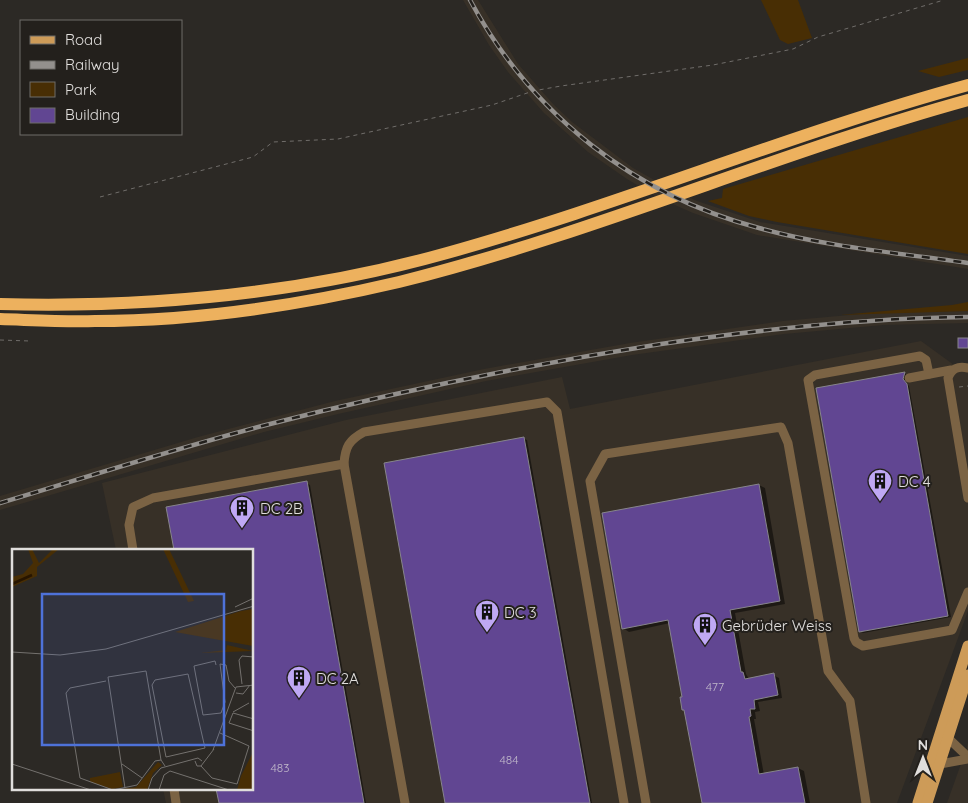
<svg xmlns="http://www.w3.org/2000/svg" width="968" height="803" font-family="Quicksand,sans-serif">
<rect width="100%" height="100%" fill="#2c2925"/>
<!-- built -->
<g fill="#373027">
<polygon points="463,0 478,0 518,64 553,104 572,122 633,168 665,186 697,201 760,222 968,256 968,269 757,235 693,213 659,198 627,179 588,152 544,113 508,72 489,45"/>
<polygon points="968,311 968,323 883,325 784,334 632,355 486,381 338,414 264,432 0,510 0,496 198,437 335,401 484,369 630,343 783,321 883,312"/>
<polygon points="921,341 954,365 968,363 968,611 897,803 166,803 163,789 252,789 252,550 116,550 102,483 346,420 562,377 570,409"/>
<polygon points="968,742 968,803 947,803 967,747"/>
</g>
<!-- green -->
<g fill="#482e04">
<polygon points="761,0 798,0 812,38 788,44 780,40"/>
<polygon points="968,58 968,70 939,77 918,71"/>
<polygon points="968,117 968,254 777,222 749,216 708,201 722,198 723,189"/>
<polygon points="968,302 968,311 840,315 952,305"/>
</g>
<!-- shadow -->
<g fill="#0007">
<polygon points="904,373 907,375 905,381 909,386 951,617 863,633 860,631 817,389"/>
<polygon points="524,439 527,440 592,803 446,803"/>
<polygon points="306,483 310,485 366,803 220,803 252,789 252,550 175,550 168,508"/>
<polygon points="759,485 765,488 785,604 735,613 746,674 749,679 773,675 779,678 782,698 758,702 760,711 755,712 756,719 754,719 764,775 798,768 804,771 810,803 703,803 686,711 683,709 684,698 670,623 629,632 623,628"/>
</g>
<!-- building -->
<g fill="#614692" stroke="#87858b">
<rect x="958" y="338" width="10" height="10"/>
<polygon points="905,372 903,379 907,384 948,616 859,632 816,388"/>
<polygon points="524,437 590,803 445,803 384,463"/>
<polygon points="307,481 364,803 219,803 216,789 252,789 252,550 174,550 166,507"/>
<polygon points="759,484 780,601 730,610 741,672 743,672 745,679 774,673 778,695 754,700 755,709 750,709 751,716 749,717 759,774 798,767 805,803 702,803 684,710 682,710 680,697 682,697 668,620 622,629 602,513"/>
</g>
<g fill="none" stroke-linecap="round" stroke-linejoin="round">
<!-- path -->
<g stroke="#706d6a" stroke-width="1" stroke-dasharray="4 4" stroke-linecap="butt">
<polyline points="100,197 253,157 273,142 338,139 492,105 533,91 561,86 713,65 793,49 818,37 944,0"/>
<polyline points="0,340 30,341"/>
<polyline points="959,387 968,386"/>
</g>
<!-- minor -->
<g stroke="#7b6344" stroke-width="9">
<path d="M968,368C958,366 952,368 948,378L968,498"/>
<polyline points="929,374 926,360 920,356 815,375 808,380 854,638 856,642 863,646 952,630 968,592"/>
<polyline points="909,378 951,370"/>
<polyline points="133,550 129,525 133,507 153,498 344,464"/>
<polyline points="948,738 968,757"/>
<polyline points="940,764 968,759"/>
<polyline points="174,789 176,803"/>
<path d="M405,803L344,464C345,447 349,440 364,432L547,402L557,412L624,803"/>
<polyline points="646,803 590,481 605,454 781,427 788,443 828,671 850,701 866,803"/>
</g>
<!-- major -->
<g stroke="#cd9b58" stroke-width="11">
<polyline points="918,803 968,646"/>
<polyline points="927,803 968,675"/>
</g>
<!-- highway -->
<g stroke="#edb15e" stroke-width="12">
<path d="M0,304C151,308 301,294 447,253C623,204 792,133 968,85"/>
<path d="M0,319C32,320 64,322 95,321C196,321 301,305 399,282C592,234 776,153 968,100"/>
</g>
<defs>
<g id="rail">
<path d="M470,0C531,114 634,195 759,228C827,247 899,253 968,263"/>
<path d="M0,503C87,477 174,449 262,426C394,392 527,365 661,344C764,329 864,318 968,317"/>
</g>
</defs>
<!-- rail casing -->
<use href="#rail" stroke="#93908d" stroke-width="4.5"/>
<!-- rail -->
<use href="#rail" stroke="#23201c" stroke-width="2.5" stroke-dasharray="8" stroke-linecap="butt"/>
</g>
<!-- icons -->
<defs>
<symbol id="building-pin" viewBox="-11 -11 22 30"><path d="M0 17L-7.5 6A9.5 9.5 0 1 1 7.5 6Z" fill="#bfa8f4" stroke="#23201c"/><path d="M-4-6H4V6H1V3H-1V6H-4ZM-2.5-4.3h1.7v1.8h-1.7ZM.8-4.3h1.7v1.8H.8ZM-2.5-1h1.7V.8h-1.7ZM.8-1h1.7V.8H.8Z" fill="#111"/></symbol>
</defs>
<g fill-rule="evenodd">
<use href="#building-pin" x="866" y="467" width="28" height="38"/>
<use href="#building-pin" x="228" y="494" width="28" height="38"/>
<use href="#building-pin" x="473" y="598" width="28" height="38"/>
<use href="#building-pin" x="691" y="611" width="28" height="38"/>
<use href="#building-pin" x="285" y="664" width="28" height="38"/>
</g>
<g text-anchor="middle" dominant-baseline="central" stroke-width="4" stroke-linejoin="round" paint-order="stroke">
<!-- number labels -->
<g font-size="12" fill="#c0b8ca">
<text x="715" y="686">477</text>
<text x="509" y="759">484</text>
<text x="280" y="767">483</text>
</g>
<!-- poi labels -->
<g font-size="15" fill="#e0dedc" stroke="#23201c" text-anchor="start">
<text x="898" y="481">DC 4</text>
<text x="260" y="508">DC 2B</text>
<text x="504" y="612">DC 3</text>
<text x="722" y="625">Gebrüder Weiss</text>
<text x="316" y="678">DC 2A</text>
</g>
</g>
<!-- overview -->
<g transform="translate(12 549)">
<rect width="241" height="241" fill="#2c2925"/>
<path d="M16,0H20L27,14L41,0H47L25,18V27L0,38V28L11,25L21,14ZM151,0H157L182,52L176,53ZM241,60V97L163,83L229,62ZM215,96L241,102L188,104L214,101ZM241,203V241H225L229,227ZM146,213L150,216L141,224L135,241H105L124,238ZM108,223L111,238L100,240L78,233V229Z" fill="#482e04"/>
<path fill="none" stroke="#271500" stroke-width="2.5" d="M0,35L20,26"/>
<path fill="none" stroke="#74716e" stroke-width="1" d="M223,58L242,49M0,103L48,106L94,100L242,57M204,116L203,112L182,117L191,166L209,164L213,153L208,115L214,116L217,132L223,139M176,125L193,199L154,208L140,136L143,131ZM94,132L58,139L54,144L68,229L101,241M230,135L227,111L230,107L242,108M224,144L231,145L238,136M221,163L237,154M242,170L221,164L217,174L242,182M201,201L224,138L242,136M183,212L185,217H189L202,200M0,215L79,241M110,215L130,229M189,217L200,229L225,235L237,197L208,184M113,239L96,128L134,122L149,211M101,241L125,236L143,212L149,211L153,217M136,241L140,229L149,219L186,209L190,212M147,241L152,226L158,222L217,241"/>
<path fill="#4e72d9" fill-opacity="0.15" stroke="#4e72d9" stroke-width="2.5" d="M30,45H212V196H30Z"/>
<rect width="241" height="241" fill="none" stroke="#e0dedc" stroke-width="2.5"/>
</g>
<!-- legend -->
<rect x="20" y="20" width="162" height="115" fill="#23201c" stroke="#6f6c69"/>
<rect x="30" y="36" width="25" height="8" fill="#cd9b58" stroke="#6f6c69"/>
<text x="65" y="45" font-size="15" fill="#e0dedc">Road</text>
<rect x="30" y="61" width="25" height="8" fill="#93908d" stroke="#6f6c69"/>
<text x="65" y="70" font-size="15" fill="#e0dedc">Railway</text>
<rect x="30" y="82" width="25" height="15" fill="#482e04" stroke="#6f6c69"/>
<text x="65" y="95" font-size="15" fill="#e0dedc">Park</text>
<rect x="30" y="108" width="25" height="15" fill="#614692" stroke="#6f6c69"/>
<text x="65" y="120" font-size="15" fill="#e0dedc">Building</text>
<!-- north arrow -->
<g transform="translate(923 758)" stroke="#23201c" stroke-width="4" paint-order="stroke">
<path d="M0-4L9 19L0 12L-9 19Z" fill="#e0dedc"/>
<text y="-8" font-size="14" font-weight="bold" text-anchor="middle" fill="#e0dedc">N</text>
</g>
</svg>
